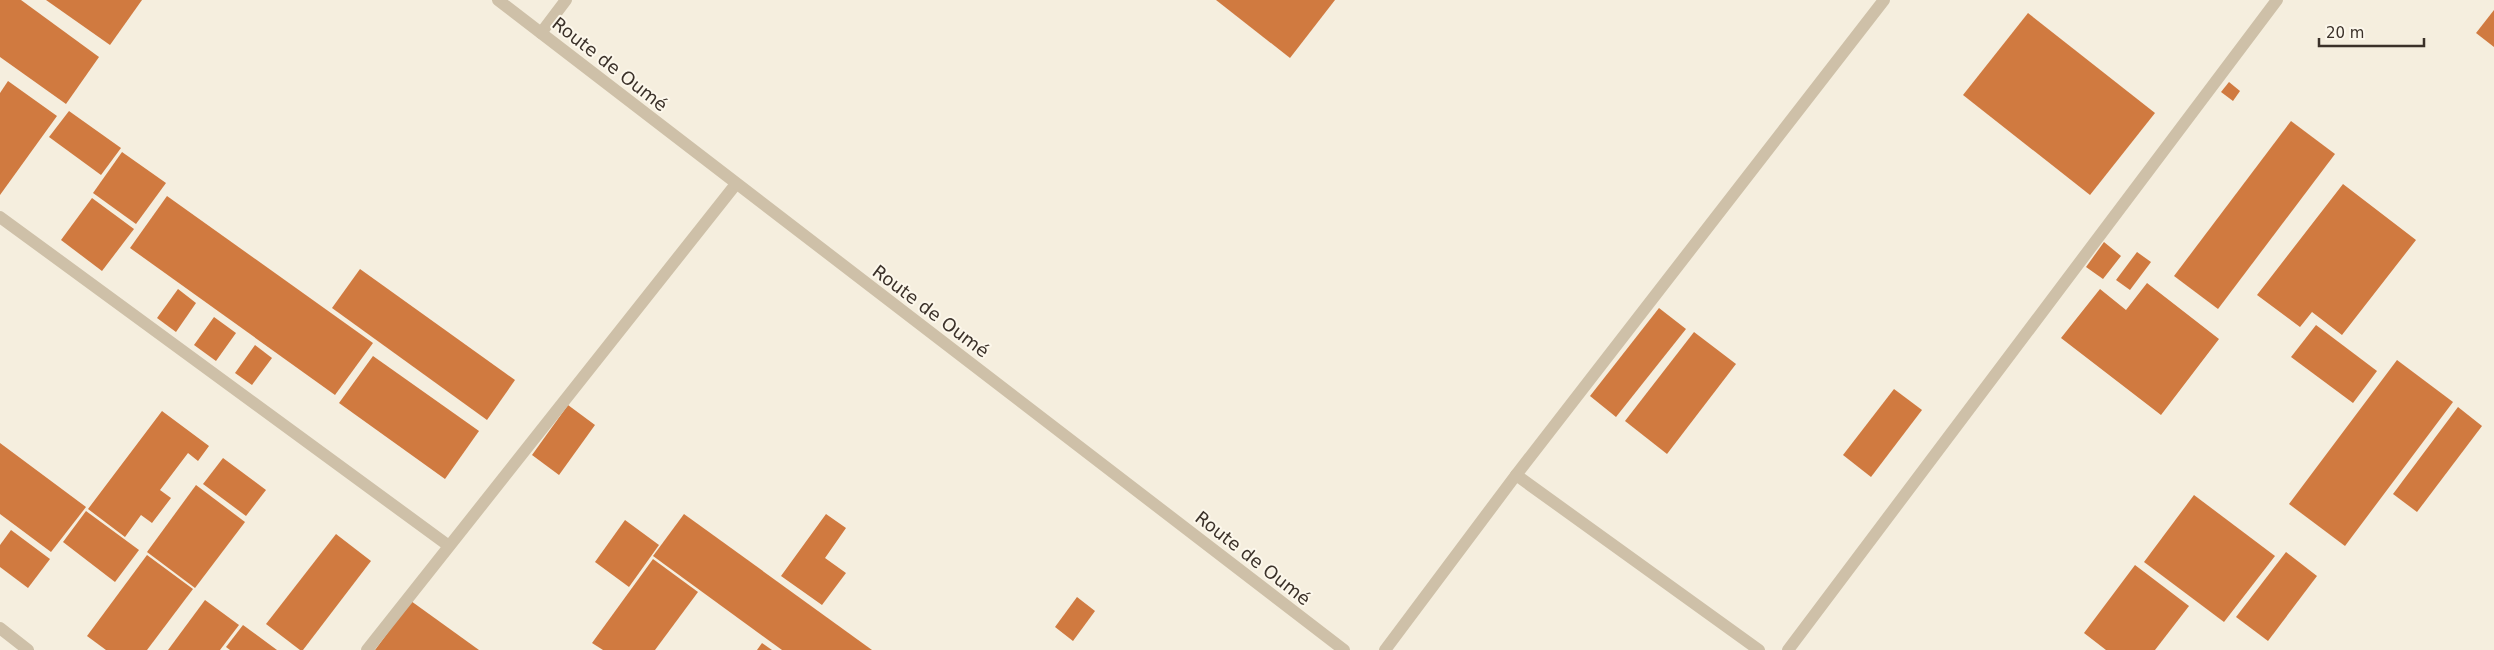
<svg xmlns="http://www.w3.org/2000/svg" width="2494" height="650" font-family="'DejaVu Sans',sans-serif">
<rect width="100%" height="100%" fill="#f5eede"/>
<!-- building -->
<g fill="#d07a40">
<polygon points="0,0 21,0 99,57 66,104 0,57"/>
<polygon points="46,0 142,0 110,45"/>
<polygon points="1216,0 1335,0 1290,58"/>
<polygon points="2494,10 2494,47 2476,33"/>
<polygon points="2028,13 2155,113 2090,195 1963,95"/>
<polygon points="8,81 57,116 0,195 0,93"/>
<polygon points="2229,82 2240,91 2233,101 2221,92"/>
<polygon points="69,111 121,148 101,175 49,137"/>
<polygon points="2291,121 2335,154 2218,309 2174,276"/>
<polygon points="122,152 166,183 136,224 93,193"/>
<polygon points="2343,184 2416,240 2342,335 2312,312 2300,327 2257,295"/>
<polygon points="167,196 373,343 335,395 130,248"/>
<polygon points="92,198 134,229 102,271 61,240"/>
<polygon points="2104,242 2121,256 2103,279 2086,267"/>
<polygon points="2137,252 2151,262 2130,290 2116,280"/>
<polygon points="360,269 515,380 487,420 332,308"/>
<polygon points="2147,283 2219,339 2161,415 2061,338 2100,289 2126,310"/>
<polygon points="178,289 196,303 176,332 157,318"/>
<polygon points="1659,308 1686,329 1616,417 1590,396"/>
<polygon points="214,317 236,333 216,361 194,345"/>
<polygon points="2316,325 2377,371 2353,403 2291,357"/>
<polygon points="1694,332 1736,364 1667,454 1625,421"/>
<polygon points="255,345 272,358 252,385 235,373"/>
<polygon points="373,356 479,431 445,479 339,403"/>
<polygon points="2397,360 2453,402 2345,546 2289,504"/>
<polygon points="1894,389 1922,410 1871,477 1843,455"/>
<polygon points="568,405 595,425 559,475 532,455"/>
<polygon points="2458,407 2482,426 2417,512 2393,494"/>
<polygon points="162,411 209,446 198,461 188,453 160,490 171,498 152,523 141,515 125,537 88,509"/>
<polygon points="0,443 86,507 51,552 0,514"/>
<polygon points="223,458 266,490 246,516 203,484"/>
<polygon points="196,485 245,522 195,588 147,552"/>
<polygon points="2194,495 2275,556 2224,622 2144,562"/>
<polygon points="86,511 139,550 115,582 63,542"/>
<polygon points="684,514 872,650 782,650 653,556"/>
<polygon points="826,514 846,528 825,558 846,573 822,605 781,576"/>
<polygon points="625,520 659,545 629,587 595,562"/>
<polygon points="11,530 50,559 28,588 0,567 0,545"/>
<polygon points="336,534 371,561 303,650 300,650 266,624"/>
<polygon points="2286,552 2317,576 2268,641 2236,617"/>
<polygon points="147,555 193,589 147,650 106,650 87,636"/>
<polygon points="653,559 698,592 655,650 603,650 592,643"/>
<polygon points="2135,565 2189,606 2155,650 2106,650 2084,633"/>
<polygon points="1077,597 1095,611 1073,641 1055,627"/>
<polygon points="205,600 239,625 220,650 168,650"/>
<polygon points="411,601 479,650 375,650"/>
<polygon points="243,625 277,650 230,650 226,647"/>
<polygon points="762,643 772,650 757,650"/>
</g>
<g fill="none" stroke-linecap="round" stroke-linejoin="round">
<!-- minor -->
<g stroke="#cec0a8" stroke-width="12">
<polyline points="541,33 566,0"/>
<polyline points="0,217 449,546"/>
<polyline points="1516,475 1759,650"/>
<polyline points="0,628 28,650"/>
<polyline points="367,650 736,184"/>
<polyline points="1385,650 1516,475 1884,0"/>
<polyline points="1788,650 2277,0"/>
</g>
<!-- tertiary -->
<polyline stroke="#cec0a8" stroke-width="12" points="498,0 1344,650"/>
</g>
<g text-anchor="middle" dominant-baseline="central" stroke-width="4" stroke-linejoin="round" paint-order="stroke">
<!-- street labels -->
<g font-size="18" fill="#3b3129" stroke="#fcf7eb">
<text transform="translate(610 64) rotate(38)">Route de Oumé</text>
<text transform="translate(931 311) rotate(37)">Route de Oumé</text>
<text transform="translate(1253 558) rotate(38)">Route de Oumé</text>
</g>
</g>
<!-- scale -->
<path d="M2319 38v8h105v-8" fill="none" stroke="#3b3129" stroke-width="2.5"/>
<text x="2326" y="38" font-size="15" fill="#3b3129" stroke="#fcf7eb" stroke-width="4" paint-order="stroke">20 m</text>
</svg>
